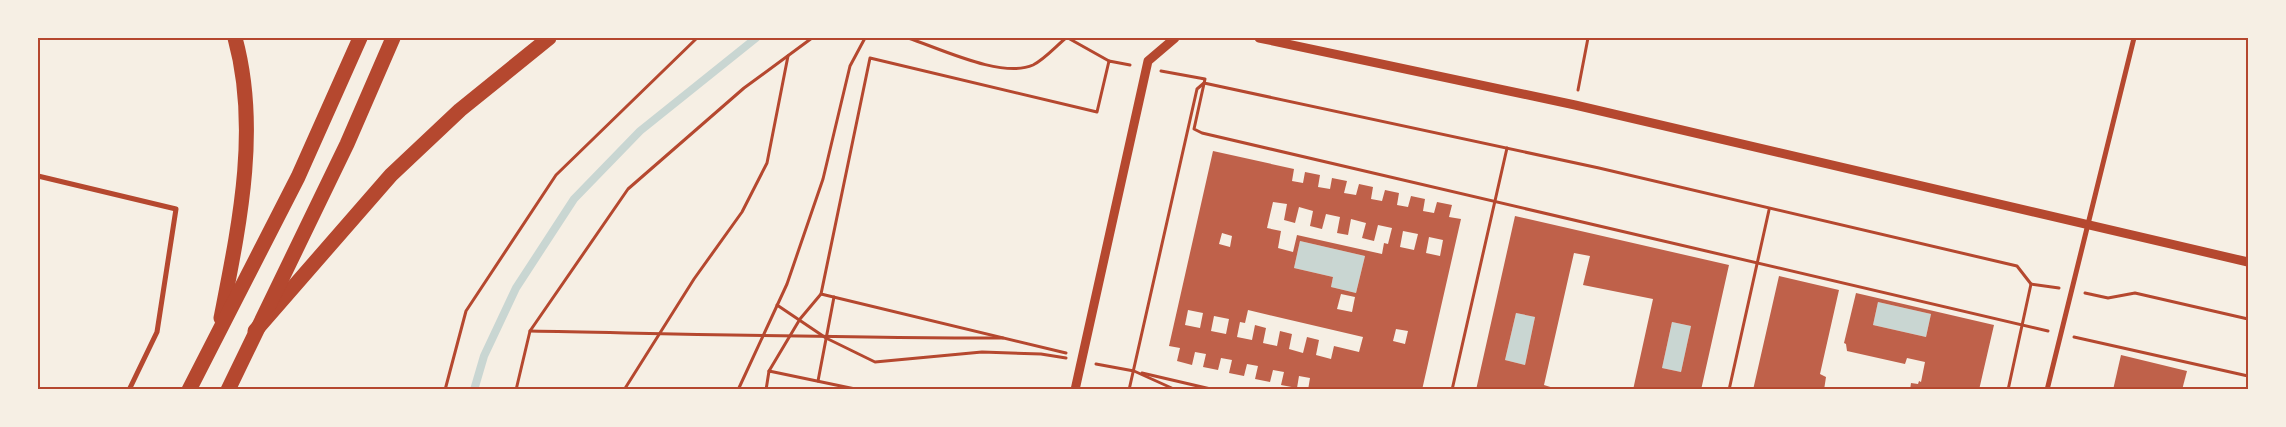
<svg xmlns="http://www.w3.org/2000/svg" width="2286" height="427" font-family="'Times New Roman',serif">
<rect width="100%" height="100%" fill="#f6efe4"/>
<!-- water -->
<g fill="#c9d6d2">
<polygon points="1300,241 1365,256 1356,293 1331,287 1333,277 1294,268"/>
<polygon points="1878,302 1931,314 1926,337 1873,325"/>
<polygon points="1516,313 1535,317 1525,365 1505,360"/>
<polygon points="1672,322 1691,326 1681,372 1662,368"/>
</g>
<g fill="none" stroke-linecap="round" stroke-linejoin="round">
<!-- stream -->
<polyline stroke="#c9d6d2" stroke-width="8" points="474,390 484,356 516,288 574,199 640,131 756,38"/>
</g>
<!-- building -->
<g fill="#bf614a" fill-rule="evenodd">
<path d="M1213,151L1294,169L1292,181L1303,183L1305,172L1320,175L1318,187L1330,189L1332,178L1347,181L1344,193L1356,195L1359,184L1373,187L1371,199L1382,201L1385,190L1399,193L1397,205L1408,207L1411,196L1425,199L1423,211L1434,213L1437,202L1452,205L1449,217L1461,219L1422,390H1308L1310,378L1299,376L1297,388L1281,385L1284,372L1273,370L1270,382L1255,379L1258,366L1247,364L1244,376L1229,373L1232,360L1221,358L1218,370L1203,367L1206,354L1195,352L1192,365L1177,361L1180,348L1169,346ZM1273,202L1287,204L1284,220L1295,223L1299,207L1313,211L1310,226L1322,229L1326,214L1340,217L1337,233L1348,235L1351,219L1366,223L1362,238L1374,241L1378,225L1392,228L1388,244L1384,243L1382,254L1297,235L1293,252L1278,248L1281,231L1267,228ZM1403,231L1418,234L1414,250L1400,247ZM1222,233L1232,236L1230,247L1219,244ZM1429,237L1443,240L1440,256L1426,253ZM1300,241L1365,256L1356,293L1331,287L1333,277L1294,268ZM1341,294L1355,297L1352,312L1337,309ZM1188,310L1203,313L1200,328L1185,325ZM1248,310L1363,337L1359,352L1334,346L1331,359L1316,355L1319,340L1307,337L1303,353L1289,349L1292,334L1280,331L1277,346L1263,343L1266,328L1255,325L1252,340L1237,337L1240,322L1245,323ZM1214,316L1229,319L1226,334L1211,331ZM1396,329L1408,331L1405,344L1393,341Z"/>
<path d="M1515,216L1729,265L1701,390H1633L1653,299L1583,285L1590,256L1574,253L1544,385L1560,390H1476ZM1516,313L1535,317L1525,365L1505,360ZM1672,322L1691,326L1681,372L1662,368Z"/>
<polygon points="1779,276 1839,290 1820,374 1826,377 1824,390 1753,390"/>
<path d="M1856,293L1994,325L1979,390H1910L1911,383L1918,384L1919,381L1921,382L1925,362L1907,358L1905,364L1847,351L1846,344L1844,343ZM1878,302L1931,314L1926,337L1873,325Z"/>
<polygon points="2121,355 2187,371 2182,390 2113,390"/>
</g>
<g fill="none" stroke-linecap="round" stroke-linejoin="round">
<!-- path -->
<g stroke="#b5482f" stroke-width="3">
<path d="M908,38C939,48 1002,79 1033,65C1045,59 1056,46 1066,38"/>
<polyline points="1068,38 1109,61"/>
<polyline points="1161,71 1205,79 1194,129 1202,133 2048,331"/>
<polyline points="1578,90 1588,38"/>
<polyline points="2085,293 2108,298 2135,293 2248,319"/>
<polyline points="821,294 1066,353"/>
<polyline points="777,305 826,338 875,362 982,352 1041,354 1066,358"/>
<path d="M530,331C688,334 846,338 1003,338"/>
<polyline points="2074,337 2248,376"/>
<polyline points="1096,364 1134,371 1176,390"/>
<polyline points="769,371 800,319 821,294 870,58 1097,112 1109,61 1130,65"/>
<polyline points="1142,373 1215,390"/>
<polyline points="818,381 834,297"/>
<polyline points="445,390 466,311 556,175 697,38"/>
<polyline points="516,390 530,331 628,189 744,88 812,38"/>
<polyline points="624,390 694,279 742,212 767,163 788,56"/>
<polyline points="738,390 787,284 823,179 850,66 865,38"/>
<polyline points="766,390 769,371 860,390"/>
<polyline points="1129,390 1197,89 1204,83 1599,168 2017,266 2031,284 2059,288"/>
<polyline points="1452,390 1507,148"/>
<polyline points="1729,390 1769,210"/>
<polyline points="2008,390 2031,284"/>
</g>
<!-- minor -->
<g stroke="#b5482f" stroke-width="5">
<polyline points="38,176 176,209 157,332 129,390"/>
<polyline points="2047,390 2134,38"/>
</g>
<!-- tertiary -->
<g stroke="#b5482f" stroke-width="9">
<polyline points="1259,38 1575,105 2248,262"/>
<polyline points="1075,390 1148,61 1175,38"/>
</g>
<!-- motorway -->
<g stroke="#b5482f" stroke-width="15">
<path d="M221,318C239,226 260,129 235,38"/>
<polyline points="255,331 391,175 460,110 549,38"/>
<polyline points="189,390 298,177 360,38"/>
<polyline points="228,390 347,144 393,38"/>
</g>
</g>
<!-- border -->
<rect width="2286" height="427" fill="none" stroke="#f6efe4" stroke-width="78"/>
<rect x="39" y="39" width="2208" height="349" fill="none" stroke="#b5482f" stroke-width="2"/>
</svg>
